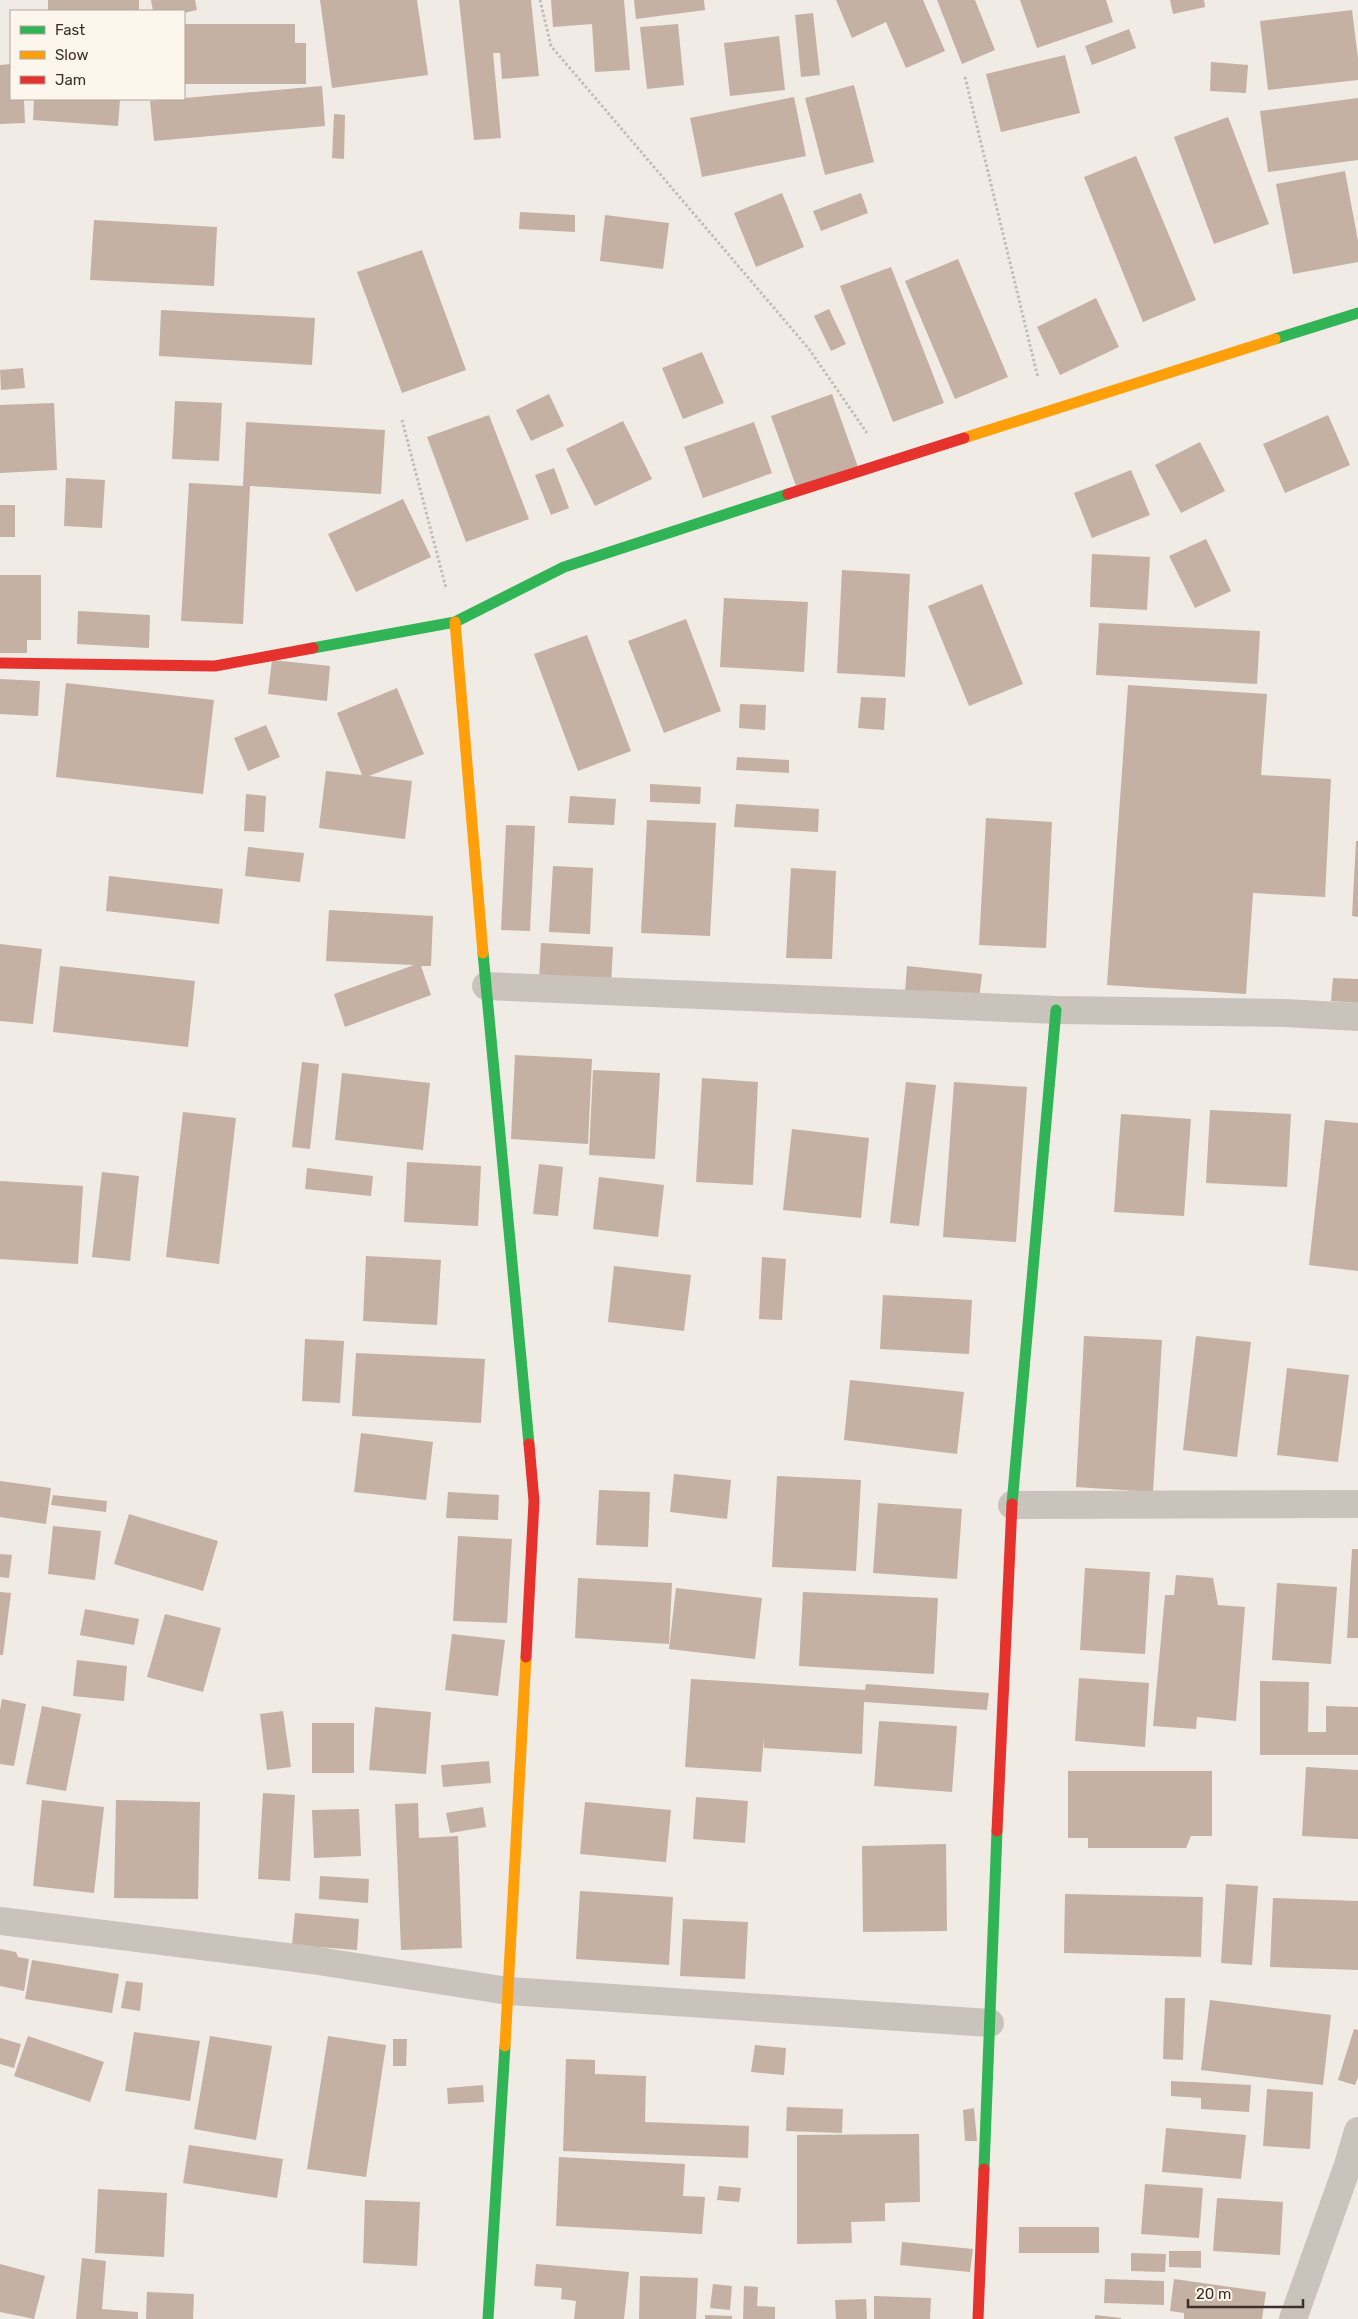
<svg xmlns="http://www.w3.org/2000/svg" width="1358" height="2319" font-family="Rubik,sans-serif">
<rect width="100%" height="100%" fill="#f0ebe4"/>
<!-- building -->
<g fill="#c5b0a4">
<rect x="48" y="0" width="91" height="11"/>
<polygon points="151,0 195,0 197,10 184,13 184,11 153,11"/>
<polygon points="320,0 417,0 428,75 332,88"/>
<polygon points="459,0 531,0 539,76 502,79 500,53 493,53 501,138 474,140"/>
<polygon points="551,0 624,0 630,70 595,72 592,24 553,27"/>
<polygon points="634,0 704,0 705,10 636,19"/>
<polygon points="836,0 923,0 945,51 906,68 886,22 852,38"/>
<polygon points="937,0 975,0 995,50 962,64"/>
<polygon points="1020,0 1106,0 1113,22 1037,48"/>
<polygon points="1170,0 1204,0 1205,7 1173,14"/>
<polygon points="1352,10 1358,58 1358,80 1268,90 1260,21"/>
<polygon points="813,13 820,75 801,77 795,15"/>
<polygon points="184,24 295,24 295,43 306,43 306,84 184,84"/>
<polygon points="678,24 684,85 647,89 640,27"/>
<polygon points="1129,29 1136,48 1092,65 1085,46"/>
<polygon points="779,36 785,90 730,96 724,43"/>
<polygon points="1065,55 1080,113 1001,132 986,74"/>
<polygon points="1211,62 1248,65 1246,93 1210,91"/>
<polygon points="11,64 11,99 24,99 25,123 0,124 0,65"/>
<polygon points="854,85 874,162 825,175 805,98"/>
<polygon points="322,86 325,126 154,141 150,101"/>
<polygon points="794,97 806,156 702,177 690,118"/>
<polygon points="1358,98 1358,160 1268,172 1260,111"/>
<polygon points="34,99 120,100 118,126 33,120"/>
<polygon points="334,114 345,115 344,159 332,158"/>
<polygon points="1228,117 1269,224 1214,244 1174,137"/>
<polygon points="1136,156 1196,300 1143,322 1084,177"/>
<polygon points="1345,171 1358,241 1358,262 1293,274 1276,184"/>
<polygon points="782,193 804,247 756,267 734,213"/>
<polygon points="861,193 868,213 821,231 813,211"/>
<polygon points="520,212 575,215 575,232 519,229"/>
<polygon points="605,215 669,223 663,269 600,261"/>
<polygon points="94,220 217,227 214,286 90,280"/>
<polygon points="422,250 466,370 402,393 357,272"/>
<polygon points="958,259 1008,377 955,399 905,281"/>
<polygon points="891,267 944,403 893,422 840,286"/>
<polygon points="1096,298 1119,347 1060,375 1037,327"/>
<polygon points="829,309 846,344 831,351 814,316"/>
<polygon points="161,310 315,318 312,365 159,356"/>
<polygon points="702,352 724,403 683,419 662,368"/>
<polygon points="23,368 25,388 1,390 0,370"/>
<polygon points="549,394 564,426 531,441 516,410"/>
<polygon points="832,394 858,467 797,489 771,416"/>
<polygon points="175,401 222,403 219,461 172,459"/>
<polygon points="54,403 57,470 0,473 0,405"/>
<polygon points="489,415 529,519 466,542 427,437"/>
<polygon points="1328,415 1350,465 1285,493 1263,444"/>
<polygon points="623,421 652,479 595,506 566,449"/>
<polygon points="246,422 385,430 381,494 250,486 243,624 181,621 189,483 243,486"/>
<polygon points="754,422 772,473 703,498 684,447"/>
<polygon points="1200,442 1225,491 1181,513 1155,465"/>
<polygon points="554,468 569,508 551,515 535,475"/>
<polygon points="1131,470 1150,515 1092,538 1074,493"/>
<polygon points="66,478 105,480 102,528 64,526"/>
<polygon points="403,499 431,557 356,592 328,534"/>
<rect x="0" y="505" width="15" height="32"/>
<polygon points="1206,539 1231,591 1195,608 1169,556"/>
<polygon points="1092,554 1150,557 1147,610 1090,607"/>
<polygon points="842,570 910,574 905,677 837,673"/>
<polygon points="0,575 41,575 41,640 27,640 27,653 0,653"/>
<polygon points="982,584 1023,684 969,706 928,606"/>
<polygon points="724,598 808,602 804,672 720,667"/>
<polygon points="78,611 150,615 149,648 77,644"/>
<polygon points="686,619 721,711 664,733 628,641"/>
<polygon points="1099,623 1260,631 1257,684 1096,675"/>
<polygon points="587,635 631,751 578,771 534,654"/>
<polygon points="272,660 330,666 327,701 268,694"/>
<polygon points="0,679 40,681 38,716 0,714"/>
<polygon points="66,683 214,700 203,794 56,777"/>
<polygon points="1128,685 1267,694 1261,775 1331,779 1325,897 1253,893 1246,994 1107,985"/>
<polygon points="397,688 424,754 369,776 412,781 405,839 319,828 326,771 362,775 337,713"/>
<polygon points="861,697 886,698 884,730 858,728"/>
<polygon points="740,704 766,705 765,730 739,728"/>
<polygon points="266,725 280,757 248,771 234,738"/>
<polygon points="737,757 789,760 789,773 736,770"/>
<polygon points="650,784 701,787 700,804 650,802"/>
<polygon points="246,794 266,796 264,832 244,831"/>
<polygon points="570,796 616,799 614,825 568,823"/>
<polygon points="736,804 819,809 818,832 734,827"/>
<polygon points="986,818 1052,822 1046,948 979,945"/>
<polygon points="647,820 716,823 710,936 641,933"/>
<polygon points="506,825 535,826 530,931 501,930"/>
<polygon points="1356,841 1358,841 1358,917 1352,916"/>
<polygon points="248,847 304,853 300,882 245,876"/>
<polygon points="553,866 593,868 590,934 549,932"/>
<polygon points="791,868 836,871 832,959 786,958"/>
<polygon points="109,876 223,889 219,924 106,911"/>
<polygon points="329,910 433,916 431,966 421,966 431,995 345,1027 334,994 414,965 326,961"/>
<polygon points="541,943 613,947 611,985 539,981"/>
<polygon points="0,944 42,949 33,1024 0,1021"/>
<polygon points="60,966 195,981 188,1047 53,1032"/>
<polygon points="907,966 982,974 979,1000 905,992"/>
<polygon points="1333,978 1358,979 1358,1003 1331,1001"/>
<polygon points="515,1055 592,1059 588,1144 511,1139"/>
<polygon points="302,1062 319,1064 310,1149 292,1147"/>
<polygon points="593,1070 660,1073 655,1159 589,1155"/>
<polygon points="342,1073 430,1083 423,1150 335,1140"/>
<polygon points="702,1078 758,1082 753,1185 696,1182"/>
<polygon points="906,1082 936,1085 919,1226 890,1223"/>
<polygon points="954,1082 1027,1087 1016,1242 943,1237"/>
<polygon points="1210,1110 1291,1114 1287,1187 1206,1183"/>
<polygon points="183,1112 236,1118 219,1264 166,1257"/>
<polygon points="1121,1114 1191,1119 1184,1216 1114,1212"/>
<polygon points="1325,1120 1358,1123 1358,1271 1309,1265"/>
<polygon points="792,1129 869,1138 861,1218 783,1210"/>
<polygon points="407,1162 481,1166 478,1226 404,1222"/>
<polygon points="539,1164 563,1167 558,1216 533,1214"/>
<polygon points="307,1168 373,1176 371,1196 305,1189"/>
<polygon points="102,1172 139,1176 130,1261 92,1257"/>
<polygon points="599,1177 664,1185 658,1237 593,1229"/>
<polygon points="0,1181 83,1186 78,1264 0,1259"/>
<polygon points="366,1256 441,1260 437,1325 363,1321"/>
<polygon points="762,1257 786,1259 782,1320 759,1319"/>
<polygon points="614,1266 691,1275 684,1331 608,1322"/>
<polygon points="883,1295 972,1300 969,1354 880,1349"/>
<polygon points="1084,1336 1162,1340 1153,1492 1076,1487"/>
<polygon points="1196,1336 1251,1342 1237,1457 1183,1450"/>
<polygon points="305,1339 344,1341 340,1403 302,1401"/>
<polygon points="356,1353 485,1359 481,1423 352,1416"/>
<polygon points="1287,1368 1349,1375 1338,1462 1277,1455"/>
<polygon points="850,1380 964,1392 957,1454 844,1440"/>
<polygon points="361,1433 433,1442 426,1500 354,1492"/>
<polygon points="674,1474 731,1480 727,1519 670,1512"/>
<polygon points="777,1476 861,1480 856,1571 772,1567"/>
<polygon points="0,1481 51,1488 46,1524 0,1517"/>
<polygon points="599,1490 650,1492 648,1547 596,1545"/>
<polygon points="448,1492 499,1495 498,1520 446,1518"/>
<polygon points="53,1495 107,1501 106,1512 51,1505"/>
<polygon points="878,1503 962,1509 957,1579 873,1573"/>
<polygon points="129,1514 218,1541 203,1591 114,1564"/>
<polygon points="53,1526 101,1531 95,1580 48,1574"/>
<polygon points="458,1536 512,1539 507,1623 453,1621"/>
<polygon points="1352,1549 1358,1549 1358,1638 1347,1638"/>
<polygon points="0,1554 12,1555 9,1578 0,1577"/>
<polygon points="1085,1568 1150,1572 1145,1654 1080,1650"/>
<polygon points="1176,1575 1213,1578 1218,1605 1245,1607 1236,1721 1197,1717 1196,1729 1153,1726 1165,1595 1174,1595"/>
<polygon points="578,1578 672,1583 669,1644 575,1638"/>
<polygon points="1277,1583 1337,1587 1331,1664 1272,1660"/>
<polygon points="676,1588 762,1598 755,1659 669,1649"/>
<polygon points="0,1592 11,1593 3,1655 0,1655"/>
<polygon points="803,1592 938,1598 934,1674 799,1666"/>
<polygon points="85,1609 139,1619 134,1645 80,1635"/>
<polygon points="165,1614 221,1628 203,1692 147,1677"/>
<polygon points="452,1634 505,1640 498,1696 445,1690"/>
<polygon points="77,1660 127,1666 124,1701 73,1696"/>
<polygon points="1079,1678 1149,1683 1145,1747 1075,1741"/>
<polygon points="691,1679 865,1690 866,1684 989,1693 987,1710 864,1702 862,1754 764,1748 764,1738 761,1772 685,1767"/>
<polygon points="1260,1681 1309,1682 1308,1732 1326,1732 1326,1706 1358,1707 1358,1755 1260,1755"/>
<polygon points="2,1699 26,1704 14,1766 0,1764 0,1710"/>
<polygon points="42,1706 81,1714 66,1791 26,1784"/>
<polygon points="375,1707 431,1712 426,1774 369,1770"/>
<polygon points="283,1711 291,1767 267,1770 260,1714"/>
<polygon points="879,1721 957,1726 952,1792 874,1786"/>
<rect x="312" y="1723" width="42" height="50"/>
<polygon points="489,1761 491,1783 443,1787 441,1765"/>
<polygon points="1306,1767 1358,1770 1358,1839 1302,1836"/>
<polygon points="1068,1771 1212,1771 1212,1836 1191,1836 1186,1848 1088,1848 1088,1838 1068,1838"/>
<polygon points="263,1793 295,1795 290,1881 258,1879"/>
<polygon points="696,1797 748,1801 745,1843 693,1839"/>
<polygon points="42,1800 104,1807 94,1893 33,1886"/>
<polygon points="116,1800 200,1802 198,1899 114,1898"/>
<polygon points="585,1802 671,1810 666,1862 580,1854"/>
<polygon points="418,1803 419,1838 458,1836 462,1948 401,1950 395,1804"/>
<polygon points="483,1807 486,1827 450,1833 446,1813"/>
<polygon points="359,1809 361,1856 314,1858 312,1810"/>
<polygon points="946,1844 947,1931 863,1932 862,1846"/>
<polygon points="320,1876 369,1879 368,1903 319,1899"/>
<polygon points="1226,1884 1258,1886 1252,1965 1221,1963"/>
<polygon points="580,1891 673,1897 669,1965 576,1959"/>
<polygon points="1065,1894 1203,1897 1201,1957 1064,1953"/>
<polygon points="1273,1898 1358,1901 1358,1970 1270,1967"/>
<polygon points="295,1913 359,1919 357,1950 292,1945"/>
<polygon points="683,1919 748,1922 745,1979 680,1976"/>
<polygon points="0,1949 16,1952 18,1957 29,1959 24,1991 0,1986"/>
<polygon points="32,1960 119,1974 112,2013 25,1999"/>
<polygon points="126,1981 143,1983 140,2011 121,2008"/>
<polygon points="1165,1998 1185,1998 1183,2060 1163,2059"/>
<polygon points="1210,2000 1331,2015 1323,2085 1201,2070"/>
<polygon points="1354,2029 1358,2030 1358,2077 1355,2085 1338,2080"/>
<polygon points="134,2032 200,2041 190,2101 125,2091"/>
<polygon points="28,2036 104,2062 90,2102 14,2076"/>
<polygon points="210,2036 272,2046 256,2140 194,2129"/>
<polygon points="328,2036 386,2045 366,2177 307,2169"/>
<polygon points="0,2038 21,2044 14,2068 0,2064"/>
<polygon points="393,2039 407,2039 406,2066 393,2066"/>
<polygon points="755,2045 786,2048 784,2075 751,2072"/>
<polygon points="566,2059 595,2060 595,2074 646,2076 645,2122 749,2126 748,2158 563,2151"/>
<polygon points="1171,2081 1251,2085 1249,2112 1201,2109 1201,2098 1171,2096"/>
<polygon points="483,2085 484,2102 448,2104 447,2088"/>
<polygon points="1267,2089 1313,2092 1310,2149 1263,2146"/>
<polygon points="787,2107 843,2109 842,2133 786,2131"/>
<polygon points="974,2108 977,2141 965,2141 963,2110"/>
<polygon points="1166,2128 1246,2135 1241,2179 1162,2172"/>
<polygon points="919,2134 920,2202 885,2203 885,2221 851,2222 852,2243 797,2244 797,2135"/>
<polygon points="189,2145 283,2159 277,2198 183,2183"/>
<polygon points="559,2157 685,2164 683,2196 705,2197 702,2234 556,2226"/>
<polygon points="1145,2184 1203,2188 1199,2238 1141,2234"/>
<polygon points="719,2186 741,2188 739,2202 717,2200"/>
<polygon points="98,2189 167,2193 164,2257 95,2253"/>
<polygon points="1217,2198 1283,2202 1280,2255 1213,2251"/>
<polygon points="365,2200 420,2202 417,2266 363,2263"/>
<rect x="1019" y="2227" width="80" height="26"/>
<polygon points="902,2242 973,2249 970,2272 900,2265"/>
<polygon points="1169,2251 1201,2251 1201,2268 1169,2267"/>
<polygon points="1131,2253 1166,2254 1165,2272 1131,2271"/>
<polygon points="82,2258 106,2261 102,2309 138,2312 138,2319 76,2319"/>
<polygon points="0,2264 45,2276 34,2319 0,2312"/>
<polygon points="536,2264 629,2272 624,2319 574,2319 576,2301 561,2299 562,2288 534,2286"/>
<polygon points="640,2276 698,2278 696,2319 639,2319"/>
<polygon points="1105,2279 1164,2281 1164,2305 1104,2303"/>
<polygon points="1174,2279 1266,2292 1262,2319 1184,2319 1184,2313 1170,2311"/>
<polygon points="713,2284 732,2286 730,2310 710,2308"/>
<polygon points="744,2286 758,2287 757,2306 775,2307 775,2319 743,2319"/>
<polygon points="147,2292 194,2294 193,2319 146,2319"/>
<polygon points="874,2296 931,2298 930,2319 874,2319"/>
<polygon points="866,2299 867,2319 836,2319 835,2300"/>
<polygon points="705,2315 732,2316 732,2319 705,2319"/>
<polygon points="1095,2315 1121,2318 1121,2319 1095,2319"/>
</g>
<g fill="none" stroke-linecap="round" stroke-linejoin="round">
<!-- path -->
<g stroke="#c2bcb5" stroke-width="3" stroke-dasharray="2.5 2.5" stroke-linecap="butt">
<polyline points="540,0 551,46 809,349 867,433"/>
<polyline points="965,77 1038,378"/>
<polyline points="402,420 446,588"/>
</g>
<!-- street -->
<g stroke="#cac3bc" stroke-width="28">
<polyline points="486,986 1056,1010 1285,1013 1358,1017"/>
<polyline points="1012,1505 1358,1504"/>
<polyline points="0,1921 312,1960 508,1991 990,2023"/>
<polyline points="1293,2319 1348,2165 1358,2131"/>
</g>
<!-- fast -->
<g stroke="#30b455" stroke-width="11">
<polyline points="1275,339 1358,313"/>
<polyline points="313,648 455,622 564,567 788,494"/>
<polyline points="483,953 529,1444"/>
<polyline points="1012,1504 1056,1010"/>
<polyline points="984,2169 997,1831"/>
<polyline points="488,2319 505,2046"/>
</g>
<!-- slow -->
<g stroke="#ff9f0a" stroke-width="11">
<polyline points="964,438 1275,339"/>
<polyline points="455,622 483,953"/>
<polyline points="505,2046 526,1657"/>
</g>
<!-- jam -->
<g stroke="#e5322d" stroke-width="11">
<polyline points="788,494 964,438"/>
<polyline points="0,663 215,666 313,648"/>
<polyline points="526,1657 534,1501 529,1444"/>
<polyline points="997,1831 1012,1504"/>
<polyline points="978,2319 984,2169"/>
</g>
</g>
<!-- legend -->
<rect x="10" y="10" width="175" height="90" fill="#fcf6ec" stroke="#afa79e"/>
<rect x="20" y="26" width="25" height="8" fill="#30b455" stroke="#afa79e"/>
<text x="55" y="35" font-size="15" fill="#3c302a">Fast</text>
<rect x="20" y="51" width="25" height="8" fill="#ff9f0a" stroke="#afa79e"/>
<text x="55" y="60" font-size="15" fill="#3c302a">Slow</text>
<rect x="20" y="76" width="25" height="8" fill="#e5322d" stroke="#afa79e"/>
<text x="55" y="85" font-size="15" fill="#3c302a">Jam</text>
<!-- scale -->
<path d="M1188 2299v8h115v-8" fill="none" stroke="#3c302a" stroke-width="2.5"/>
<text x="1196" y="2299" font-size="15" fill="#3c302a" stroke="#fcf6ec" stroke-width="4" paint-order="stroke">20 m</text>
</svg>
